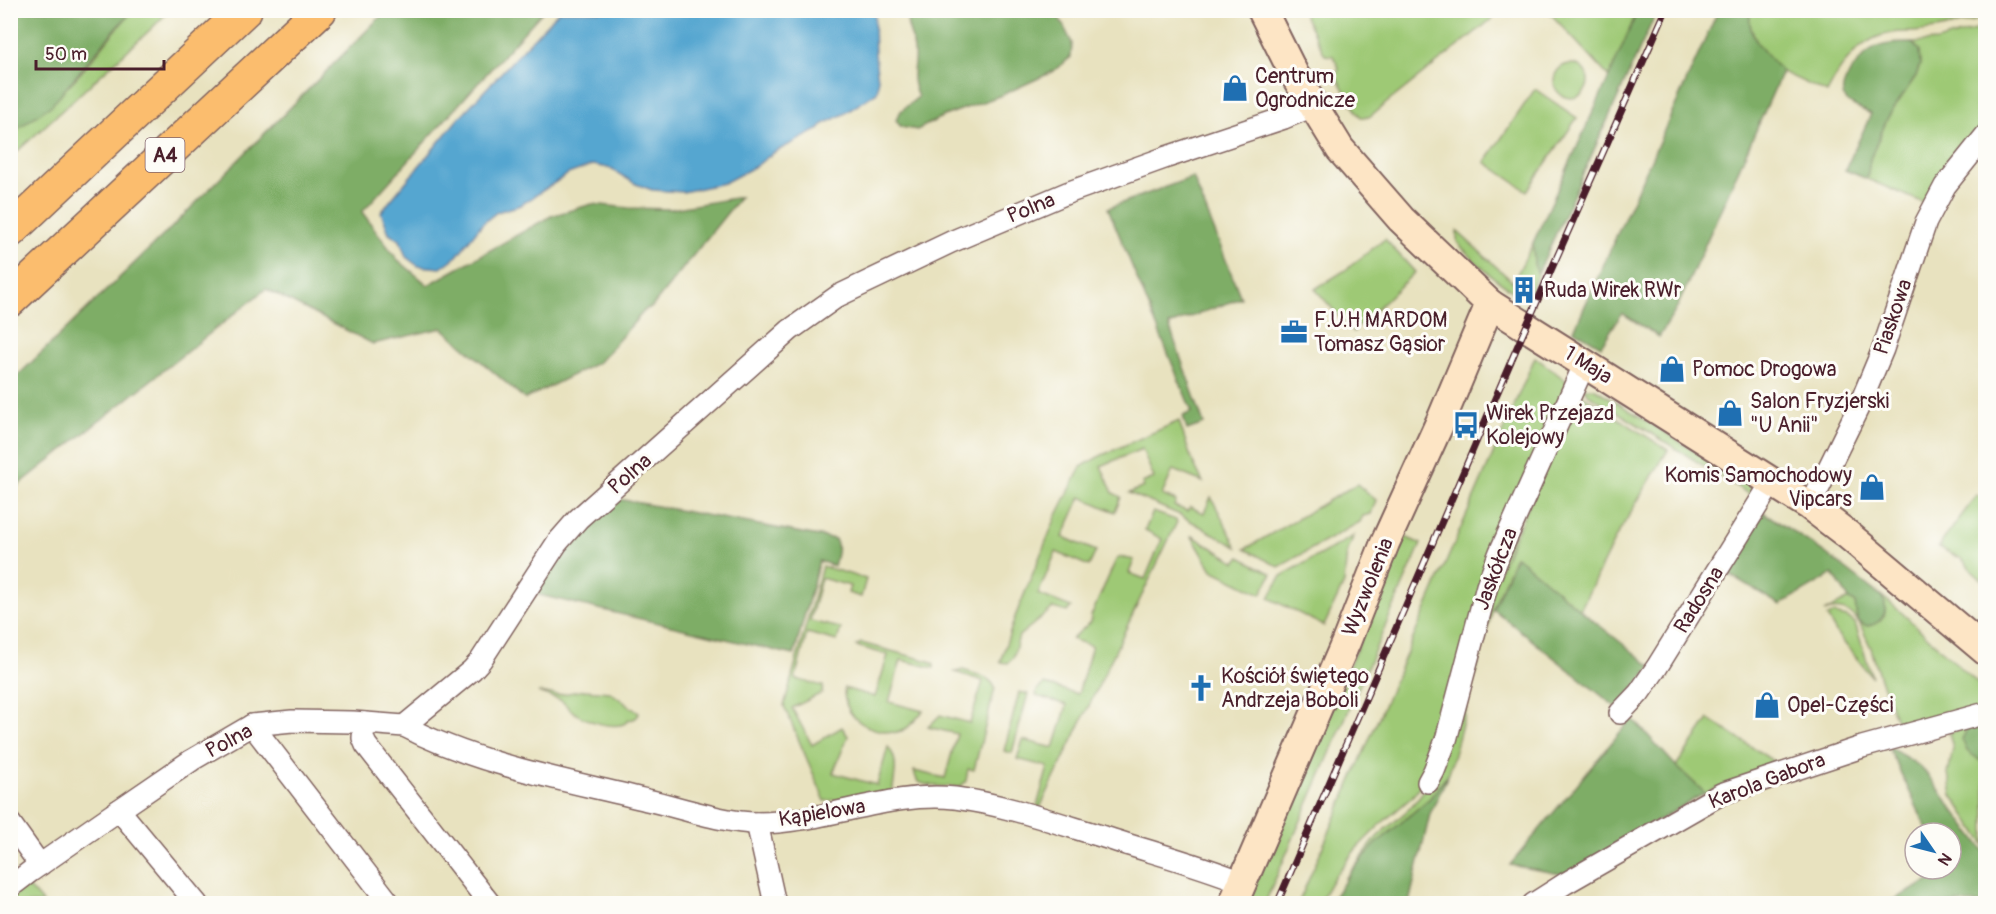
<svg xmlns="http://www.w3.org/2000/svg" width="1996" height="914" font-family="Pangolin,sans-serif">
<rect width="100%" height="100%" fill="#fdfcf7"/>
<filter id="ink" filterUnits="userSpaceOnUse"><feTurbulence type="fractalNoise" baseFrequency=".0167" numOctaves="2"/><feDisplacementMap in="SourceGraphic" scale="12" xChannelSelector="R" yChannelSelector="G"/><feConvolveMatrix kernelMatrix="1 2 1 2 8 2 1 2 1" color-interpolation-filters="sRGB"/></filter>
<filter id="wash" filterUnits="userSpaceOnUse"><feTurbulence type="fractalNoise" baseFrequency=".008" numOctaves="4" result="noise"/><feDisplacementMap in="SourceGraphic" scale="24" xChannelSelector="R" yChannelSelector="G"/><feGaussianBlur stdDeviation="1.35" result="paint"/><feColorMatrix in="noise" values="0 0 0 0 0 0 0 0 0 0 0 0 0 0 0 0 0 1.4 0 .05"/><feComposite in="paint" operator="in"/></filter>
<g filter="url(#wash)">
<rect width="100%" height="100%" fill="#e8e2bf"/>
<!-- green -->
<g fill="#9ec975" stroke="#747450" stroke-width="1.5">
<path d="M1750,10H1911C1922,16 1931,18 1942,11H1986L1985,18C1964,23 1943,29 1921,31C1912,33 1902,31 1893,33C1860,37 1841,65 1827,93L1782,72L1759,48L1749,22Z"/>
<path d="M133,11H169L151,29L11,157V133C32,120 54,100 72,82C94,60 111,33 133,11Z"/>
<polygon points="1302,11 1502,11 1369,117 1361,117 1358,114 1338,80 1336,75 1339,68 1333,56 1325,55"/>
<polygon points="1548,11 1638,11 1609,77"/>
<polygon points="1985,27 1985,125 1924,203 1867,179 1870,159 1888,117 1916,76 1920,64 1916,46 1912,43 1937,41"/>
<circle cx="1571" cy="81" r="17"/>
<polygon points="1535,89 1577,118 1527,191 1485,162"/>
<path d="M1457,231L1513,282L1533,243L1534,264L1537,272L1539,271L1527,300C1499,284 1479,267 1457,242Z"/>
<polygon points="1385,239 1415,272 1353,332 1315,289 1344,271"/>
<polygon points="1535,357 1568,382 1425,779 1412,797 1383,822 1356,849 1334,877 1319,903 1298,904"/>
<polygon points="1584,388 1594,388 1759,491 1755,498 1606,405 1589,395"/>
<polygon points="1579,393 1668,450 1616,537 1580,610 1515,556 1493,609 1449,773 1430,798 1376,844 1345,879 1377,837 1410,808 1429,784 1483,607"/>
<polygon points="1179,421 1191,458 1203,482 1173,470 1162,495 1176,501 1174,506 1187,511 1190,507 1204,513 1211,497 1237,547 1180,515 1129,493 1144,487 1142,483 1154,478 1142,449 1101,466 1113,493 1121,497 1115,512 1081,497 1063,537 1096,551 1089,566 1056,552 1038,594 1071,607 1067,612 1053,608 1019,636 1013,658 1008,663 1000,662 1015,617 1056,517 1081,467 1098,457"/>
<polygon points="1357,484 1376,500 1371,514 1363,516 1360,522 1279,567 1245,549"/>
<polygon points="1977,495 1985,501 1985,582 1974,573 1962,559 1938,547"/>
<polygon points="1153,512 1176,520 1177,522 1040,808 1037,806 1048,767 1017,759 1023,740 1054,748 1067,705 1036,696 1037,690 1044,684 1078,694 1092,646 1071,639 1091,622 1091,616 1116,560 1120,557 1134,560 1129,573 1145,579 1162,539 1145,530"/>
<polygon points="1191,535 1236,562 1240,557 1272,574 1261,594 1212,570"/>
<polygon points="1354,536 1347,552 1344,583 1324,626 1269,598 1281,576"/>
<polygon points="1405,537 1421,544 1265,903 1246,904"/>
<path d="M822,566L866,579L861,597L848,593L850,586L821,578L810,621L841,628L837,641L807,633L795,679L823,686L822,693L792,708L812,745L842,727L848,736L833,773L877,785L888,747C900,760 894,778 892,794L825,801L784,706Z"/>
<path d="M1877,592L1901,612L1985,690V708L1901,733L1880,679L1871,648L1859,622L1864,625L1884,616C1887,607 1884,599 1877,592Z"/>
<path d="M1849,599L1855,602L1857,620C1849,610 1837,607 1824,612Z"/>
<polygon points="1833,614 1847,617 1855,623 1872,677 1837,634 1827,617"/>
<path d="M861,643L929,661L934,664V668L901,660L889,702L923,711C916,719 908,730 898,732C893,733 888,732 884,731C860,728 843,713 844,688L875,697L888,655L856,646Z"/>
<path d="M963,670C974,674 991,676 995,688L974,770L968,769L966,781L960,787C951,786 923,788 917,780C916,778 914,772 914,771L945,778L957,734L928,727L940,715L970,723L983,681L955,672Z"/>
<path d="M584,690L610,692L639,713C637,719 634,719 629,720C618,733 582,720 571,710C567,707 565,703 560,700C553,697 545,695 538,692L558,695Z"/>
<polygon points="1019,692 1028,694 1012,753 1004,751"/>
<polygon points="1709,719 1781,766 1705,793 1676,766"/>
<polygon points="1985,721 1985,845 1952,795 1948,774 1953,748 1949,733"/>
<polygon points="25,883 43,903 11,904 11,894"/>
</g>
<!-- forest -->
<g fill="#7ead66" stroke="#646648" stroke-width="1.5">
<polygon points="11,10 133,11 118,26 52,105 11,133"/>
<path d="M1049,10L1057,13L1072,43L1071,57L1052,72L1002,95L944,116L917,130L901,127L896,120L901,111L918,97C907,74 918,65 913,44C911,32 904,24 909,11Z"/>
<polygon points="1638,10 1657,11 1539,271 1537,272 1534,264 1533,243 1609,77"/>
<polygon points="386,11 543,11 362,212 397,259 428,285 551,216 592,204 629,208 671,209 740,197 651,308 646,309 599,362 525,399 442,328 373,344 266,289 15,488 11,487 11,382 172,227"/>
<path d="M1718,11H1750C1747,40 1765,51 1782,72L1676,310L1659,337L1622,313L1601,346L1574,330Z"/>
<path d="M1906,43H1912L1919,50L1920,64L1916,76L1888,117L1870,159L1867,179L1845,170L1871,114C1862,109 1849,106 1844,97C1837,85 1860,58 1870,51C1879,44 1895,43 1906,43Z"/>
<polygon points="1193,177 1241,298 1169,325 1204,424 1187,430 1183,416 1192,412 1108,208"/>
<path d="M613,498L835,539C840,548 836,557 834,566L819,561L794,655L535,594L565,546Z"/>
<path d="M1763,512L1824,552L1882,597C1890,610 1883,624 1867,626C1854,622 1857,614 1855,602L1849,599L1833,574L1780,605L1727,573Z"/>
<polygon points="1516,556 1580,610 1652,667 1617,708 1493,609"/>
<polygon points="1632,718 1676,766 1705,793 1566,875 1510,865"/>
<polygon points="1985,723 1985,764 1967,751 1962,739 1968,727"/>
<polygon points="1888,746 1918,765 1927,774 1985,852 1986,903 1885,904 1947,872 1946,869 1951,869 1951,833 1929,833"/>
<polygon points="1449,773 1430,814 1409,903 1330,903 1353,869 1376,844 1430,798"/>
</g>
<!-- water -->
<path fill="#55a6d0" stroke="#50627e" stroke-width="1.5" d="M559,11H875C874,28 874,46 876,64C877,74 880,82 877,92L844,114L822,125L818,130L773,153L756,166L724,183L683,192L652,190L636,184L609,168L593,165L568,174L521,205L497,212L482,224L457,256L441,268L418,266L406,257L400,240L389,233L381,212L457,120Z"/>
</g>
<g filter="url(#ink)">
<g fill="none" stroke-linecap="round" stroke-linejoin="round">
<defs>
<g id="street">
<polyline points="1810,506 1860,404 1883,349 1926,222 1945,186 1986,135"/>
<polyline points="1620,713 1639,693 1657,667 1772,482"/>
<polyline points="364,723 363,738 366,745 490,904"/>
<polyline points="252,725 390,904"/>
<path d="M404,726C478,765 566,780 647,800C679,807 725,823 757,823C824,823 889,791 955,798C1003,804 1057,823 1104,837C1150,852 1197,864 1242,882"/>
<polyline points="1428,782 1434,771 1446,740 1487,586 1500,552 1585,363"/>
<polyline points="119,810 197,904"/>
<polyline points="10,823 40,865"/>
<polyline points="757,823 775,904"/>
<polyline points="10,887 31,871 119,810 192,760 252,725 292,721 353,722 404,726 472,670 481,660 557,543 578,519 790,330 838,296 951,242 1067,193 1167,157 1284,118 1313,106"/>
<polyline points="1533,904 1566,883 1721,794 1862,747 1986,713"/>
</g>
<g id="secondary">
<polyline points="1262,10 1294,74 1340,149 1401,219 1490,304 1810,506 1848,535 1986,651"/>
<polyline points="1233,904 1346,642 1385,543 1442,418 1490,304"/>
</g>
<g id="highway">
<polyline points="10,231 245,10"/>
<polyline points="10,300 320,10"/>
</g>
</defs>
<!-- street casing -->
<use href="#street" stroke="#81635f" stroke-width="24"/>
<!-- secondary casing -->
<use href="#secondary" stroke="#81635f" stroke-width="32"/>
<!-- highway casing -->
<use href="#highway" stroke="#81635f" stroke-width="36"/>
<!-- street -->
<use href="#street" stroke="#fff" stroke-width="21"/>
<!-- secondary -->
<use href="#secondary" stroke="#fde5c5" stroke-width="28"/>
<!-- highway -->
<use href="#highway" stroke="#fbbd6e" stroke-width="33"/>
<defs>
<polyline id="rail" points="1277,904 1518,345 1666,10"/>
</defs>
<!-- rail casing -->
<use href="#rail" stroke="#4a1f2b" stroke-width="7"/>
<!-- rail -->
<use href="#rail" stroke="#fdfcf7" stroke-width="4.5" stroke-dasharray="14" stroke-linecap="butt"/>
</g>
</g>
<!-- icons -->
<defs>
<symbol id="shop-bare" viewBox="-9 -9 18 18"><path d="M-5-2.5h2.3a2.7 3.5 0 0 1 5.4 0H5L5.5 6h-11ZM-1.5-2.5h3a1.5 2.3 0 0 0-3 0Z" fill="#1f6fb2" stroke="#fdfcf7" stroke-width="2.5" paint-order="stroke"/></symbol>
<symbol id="building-bare" viewBox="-9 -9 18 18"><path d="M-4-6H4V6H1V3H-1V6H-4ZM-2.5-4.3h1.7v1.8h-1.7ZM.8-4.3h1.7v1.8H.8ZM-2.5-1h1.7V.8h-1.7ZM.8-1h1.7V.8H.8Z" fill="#1f6fb2" stroke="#fdfcf7" stroke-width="2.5" paint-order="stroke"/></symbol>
<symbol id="office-bare" viewBox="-9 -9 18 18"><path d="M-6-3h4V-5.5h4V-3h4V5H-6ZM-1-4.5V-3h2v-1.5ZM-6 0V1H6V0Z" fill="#1f6fb2" stroke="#fdfcf7" stroke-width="2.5" paint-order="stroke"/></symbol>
<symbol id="bus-bare" viewBox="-9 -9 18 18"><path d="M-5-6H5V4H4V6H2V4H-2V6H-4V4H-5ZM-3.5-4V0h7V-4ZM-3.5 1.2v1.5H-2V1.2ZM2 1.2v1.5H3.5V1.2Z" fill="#1f6fb2" stroke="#fdfcf7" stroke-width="2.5" paint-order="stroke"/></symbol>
<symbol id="church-bare" viewBox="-9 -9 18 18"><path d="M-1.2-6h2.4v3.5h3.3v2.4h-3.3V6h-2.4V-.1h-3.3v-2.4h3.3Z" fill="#1f6fb2" stroke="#fdfcf7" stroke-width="2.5" paint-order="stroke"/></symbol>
</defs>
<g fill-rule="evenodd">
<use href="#shop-bare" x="1216" y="69" width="38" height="38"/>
<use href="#building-bare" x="1505" y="271" width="38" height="38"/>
<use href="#office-bare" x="1275" y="313" width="38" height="38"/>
<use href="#shop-bare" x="1653" y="350" width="38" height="38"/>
<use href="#shop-bare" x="1711" y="394" width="38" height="38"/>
<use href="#bus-bare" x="1447" y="406" width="38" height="38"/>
<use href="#shop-bare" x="1853" y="468" width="38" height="38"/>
<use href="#church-bare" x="1182" y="669" width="38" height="38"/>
<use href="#shop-bare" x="1748" y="686" width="38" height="38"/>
</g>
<g text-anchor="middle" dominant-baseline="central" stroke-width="6" stroke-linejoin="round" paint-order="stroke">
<!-- shield labels -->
<rect fill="#fdfcf7" stroke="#806168" stroke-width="1.5" x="145.5" y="138" width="39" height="34" rx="4.5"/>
<g font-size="20" font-weight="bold" fill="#4a1f2b">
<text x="165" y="155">A4</text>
</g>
<!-- poi labels -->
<g font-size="21" fill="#4a1f2b" stroke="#fdfcf7" text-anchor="start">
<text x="1255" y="76">Centrum<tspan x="1255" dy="24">Ogrodnicze</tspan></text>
<text x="1544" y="290">Ruda Wirek RWr</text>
<text x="1314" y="320">F.U.H MARDOM<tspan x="1314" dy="24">Tomasz Gąsior</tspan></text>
<text x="1692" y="369">Pomoc Drogowa</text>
<text x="1750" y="401">Salon Fryzjerski<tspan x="1750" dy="24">"U Anii"</tspan></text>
<text x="1486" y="413">Wirek Przejazd<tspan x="1486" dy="24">Kolejowy</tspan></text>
<text x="1852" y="475" text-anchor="end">Komis Samochodowy<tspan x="1852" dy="24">Vipcars</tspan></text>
<text x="1221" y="676">Kościół świętego<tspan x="1221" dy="24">Andrzeja Boboli</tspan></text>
<text x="1787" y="705">Opel-Części</text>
</g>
<!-- street labels -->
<g font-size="21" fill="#4a1f2b" stroke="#fdfcf7">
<text transform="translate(1031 208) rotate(-22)">Polna</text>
<text transform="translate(1893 317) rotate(-71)">Piaskowa</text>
<text transform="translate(1588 365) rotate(32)">1 Maja</text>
<text transform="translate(630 474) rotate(-41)">Polna</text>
<text transform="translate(1496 569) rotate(-69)">Jaskółcza</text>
<text transform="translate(1368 587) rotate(-68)">Wyzwolenia</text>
<text transform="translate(1699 600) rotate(-58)">Radosna</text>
<text transform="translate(229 741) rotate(-28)">Polna</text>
<text transform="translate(1767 781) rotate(-21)">Karola Gabora</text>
<text transform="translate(822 813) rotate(-9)">Kąpielowa</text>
</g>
</g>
<!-- margin -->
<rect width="1996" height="914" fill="none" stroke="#fdfcf7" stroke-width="36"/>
<!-- north arrow -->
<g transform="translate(1933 851) rotate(125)"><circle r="28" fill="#fdfcf7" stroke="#b5a4a5" stroke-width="1.5"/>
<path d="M0-4.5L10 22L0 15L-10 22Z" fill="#1f6fb2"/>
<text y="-9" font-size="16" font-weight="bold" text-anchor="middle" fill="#4a1f2b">N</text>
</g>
<!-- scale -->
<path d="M36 60v9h128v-9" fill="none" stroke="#4a1f2b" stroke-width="3"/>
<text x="45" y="60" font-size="18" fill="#4a1f2b" stroke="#fdfcf7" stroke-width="4.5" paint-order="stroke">50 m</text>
</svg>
